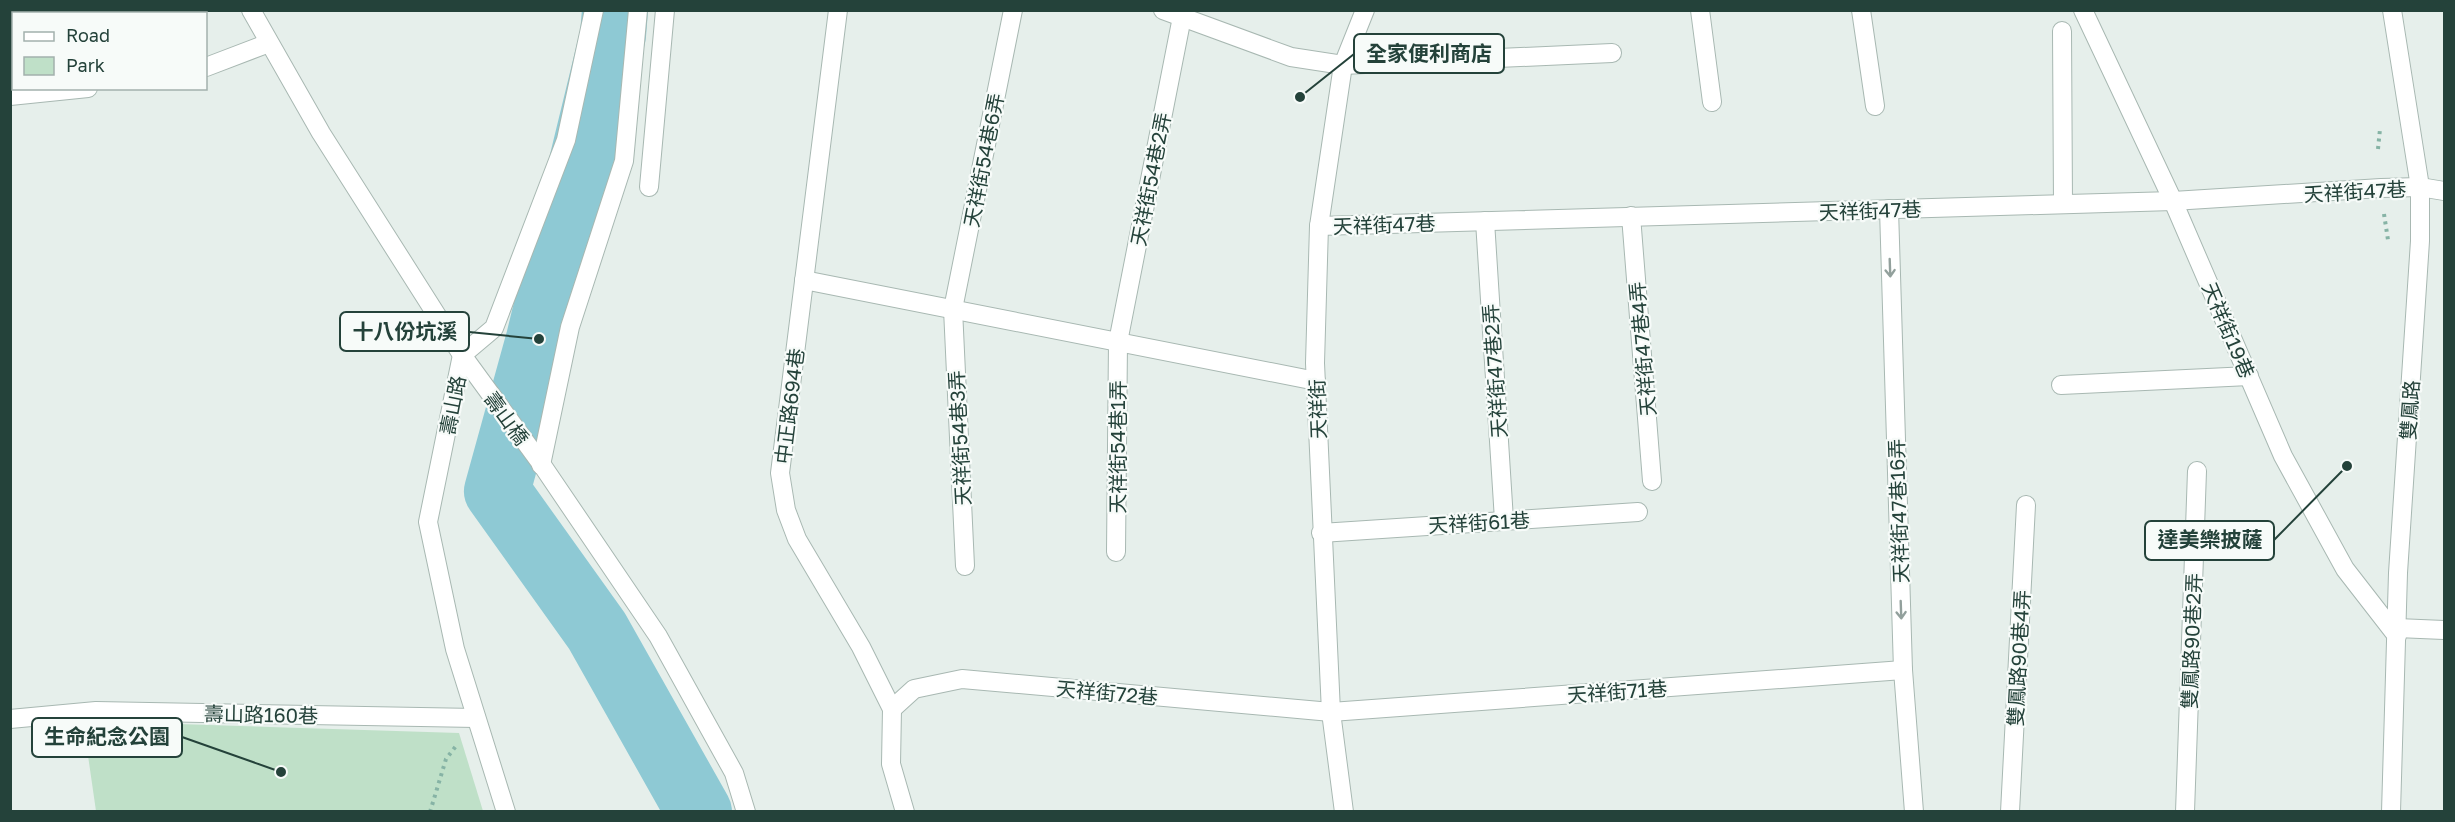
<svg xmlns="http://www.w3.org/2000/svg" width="2455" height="822" font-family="'Golos Text','Noto Sans TC',sans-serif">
<rect width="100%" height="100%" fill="#e6efeb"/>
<!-- green -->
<polygon fill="#bfe0c8" points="83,721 459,733 483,811 96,811"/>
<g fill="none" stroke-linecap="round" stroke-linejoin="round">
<!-- river -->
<polyline stroke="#8ec9d4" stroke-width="66" points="615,10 613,35 539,339 497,491 597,631 699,812"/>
<defs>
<g id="minor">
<polyline points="251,10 321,133 462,355 540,462 658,636 734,773 746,812"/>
<polyline points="838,10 780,473 786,510 797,539 861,647 892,709 891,764 905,812"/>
<polyline points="1163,10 1291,57 1343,65 1612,53"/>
<polyline points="1700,10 1712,102"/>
<polyline points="1861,10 1875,106"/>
<polyline points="2083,10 2173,201 2283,456 2345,569 2397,636"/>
<polyline points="2062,31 2063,204"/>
<polyline points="206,67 269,43"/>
<polyline points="10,96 88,88"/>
<polyline points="649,187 665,10"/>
<polyline points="1889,209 1903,670 1914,812"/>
<polyline points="1631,216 1652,481"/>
<polyline points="1485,221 1504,520"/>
<polyline points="1319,226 2173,201 2381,188 2420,187 2444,191"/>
<polyline points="804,280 1316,381"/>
<polyline points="462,355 428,522 455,649 506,812"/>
<polyline points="462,355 494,328 566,140 594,10"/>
<polyline points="2061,385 2249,376"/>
<polyline points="541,465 570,327 624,161 638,10"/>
<polyline points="1321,533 1638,512"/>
<polyline points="1116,552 1118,342 1182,17"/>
<polyline points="965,566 953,309 1013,10"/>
<polyline points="2397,628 2444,630"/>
<polyline points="892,709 914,689 962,679 1331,712 1903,670"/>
<polyline points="10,719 96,711 476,718"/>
<polyline points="1344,812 1331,712 1315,363 1319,226 1343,65 1365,10"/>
<polyline points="2010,812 2026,505"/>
<polyline points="2185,812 2197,471"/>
<polyline points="2391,812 2398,573 2420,241 2420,187 2392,10"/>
</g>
</defs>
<!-- minor casing -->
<use href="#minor" stroke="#a8b8b2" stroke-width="20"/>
<!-- path -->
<g stroke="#86b3a5" stroke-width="4" stroke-dasharray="3 4.5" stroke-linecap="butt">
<polyline points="2378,149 2380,129"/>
<polyline points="2384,214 2388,240"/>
<polyline points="430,812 446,759 456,746"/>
</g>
<!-- minor -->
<use href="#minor" stroke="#fff" stroke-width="18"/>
</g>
<!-- one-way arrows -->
<defs><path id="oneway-shaft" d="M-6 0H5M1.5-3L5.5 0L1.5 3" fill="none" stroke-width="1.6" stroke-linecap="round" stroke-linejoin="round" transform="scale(1.5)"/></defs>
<g stroke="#92a09c">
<use href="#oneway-shaft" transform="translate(1890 268) rotate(88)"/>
<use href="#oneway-shaft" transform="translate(1901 610) rotate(88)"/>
</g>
<g text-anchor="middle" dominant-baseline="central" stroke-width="4.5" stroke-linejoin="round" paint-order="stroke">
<!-- street labels -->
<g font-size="20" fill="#24423a" stroke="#f7fbf9">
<text transform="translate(983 160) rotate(-79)">天祥街54巷6弄</text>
<text transform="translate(1150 179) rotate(-79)">天祥街54巷2弄</text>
<text transform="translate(2355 191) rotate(-3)">天祥街47巷</text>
<text transform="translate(1870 210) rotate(-2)">天祥街47巷</text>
<text transform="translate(1384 224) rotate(-2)">天祥街47巷</text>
<text transform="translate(2229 330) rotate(67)">天祥街19巷</text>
<text transform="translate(1642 349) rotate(-95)">天祥街47巷4弄</text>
<text transform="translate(1494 371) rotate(-94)">天祥街47巷2弄</text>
<text transform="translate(452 405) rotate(-79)">壽山路</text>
<text transform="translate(789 406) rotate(-83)">中正路694巷</text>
<text transform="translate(1317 409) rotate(-92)">天祥街</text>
<text transform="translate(2409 410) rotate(-86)">雙鳳路</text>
<text transform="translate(507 418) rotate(54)">壽山橋</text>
<text transform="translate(959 438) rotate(-93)">天祥街54巷3弄</text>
<text transform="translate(1117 447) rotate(-90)">天祥街54巷1弄</text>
<text transform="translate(1898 511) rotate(-92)">天祥街47巷16弄</text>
<text transform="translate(1479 522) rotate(-3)">天祥街61巷</text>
<text transform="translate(2191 641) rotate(-88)">雙鳳路90巷2弄</text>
<text transform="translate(2018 658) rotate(-87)">雙鳳路90巷4弄</text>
<text transform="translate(1617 691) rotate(-4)">天祥街71巷</text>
<text transform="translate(1107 692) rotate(5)">天祥街72巷</text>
<text transform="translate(261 714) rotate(1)">壽山路160巷</text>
</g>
</g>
<!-- callouts -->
<path fill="none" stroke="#24423a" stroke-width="2" d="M1300 97L1354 54M539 339L469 332M2347 466L2274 540M281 772L182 737"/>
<g fill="#24423a" stroke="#f7fbf9" stroke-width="2">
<circle cx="1300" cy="97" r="6"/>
<circle cx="539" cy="339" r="6"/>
<circle cx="2347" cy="466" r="6"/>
<circle cx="281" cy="772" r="6"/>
</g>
<g fill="#f7fbf9" stroke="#24423a" stroke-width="2">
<rect x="1354" y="34" width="150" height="39" rx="6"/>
<rect x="340" y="312" width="129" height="39" rx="6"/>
<rect x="2145" y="521" width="129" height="39" rx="6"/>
<rect x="32" y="718" width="150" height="39" rx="6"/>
</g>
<g font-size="21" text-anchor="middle" font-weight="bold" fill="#24423a">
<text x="1429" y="61">全家便利商店</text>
<text x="405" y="339">十八份坑溪</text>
<text x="2210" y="547">達美樂披薩</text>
<text x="107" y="744">生命紀念公園</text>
</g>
<!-- border -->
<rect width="2455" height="822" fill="none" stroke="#24423a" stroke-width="24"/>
<!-- legend -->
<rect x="12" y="12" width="195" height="78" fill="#f7fbf9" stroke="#a3b1ad" stroke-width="1.5"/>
<rect x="24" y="32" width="30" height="9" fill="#ffffff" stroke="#a3b1ad" stroke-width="1.5"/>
<text x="66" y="42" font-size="18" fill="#24423a">Road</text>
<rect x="24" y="57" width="30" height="18" fill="#bfe0c8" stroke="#a3b1ad" stroke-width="1.5"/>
<text x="66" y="72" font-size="18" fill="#24423a">Park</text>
</svg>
